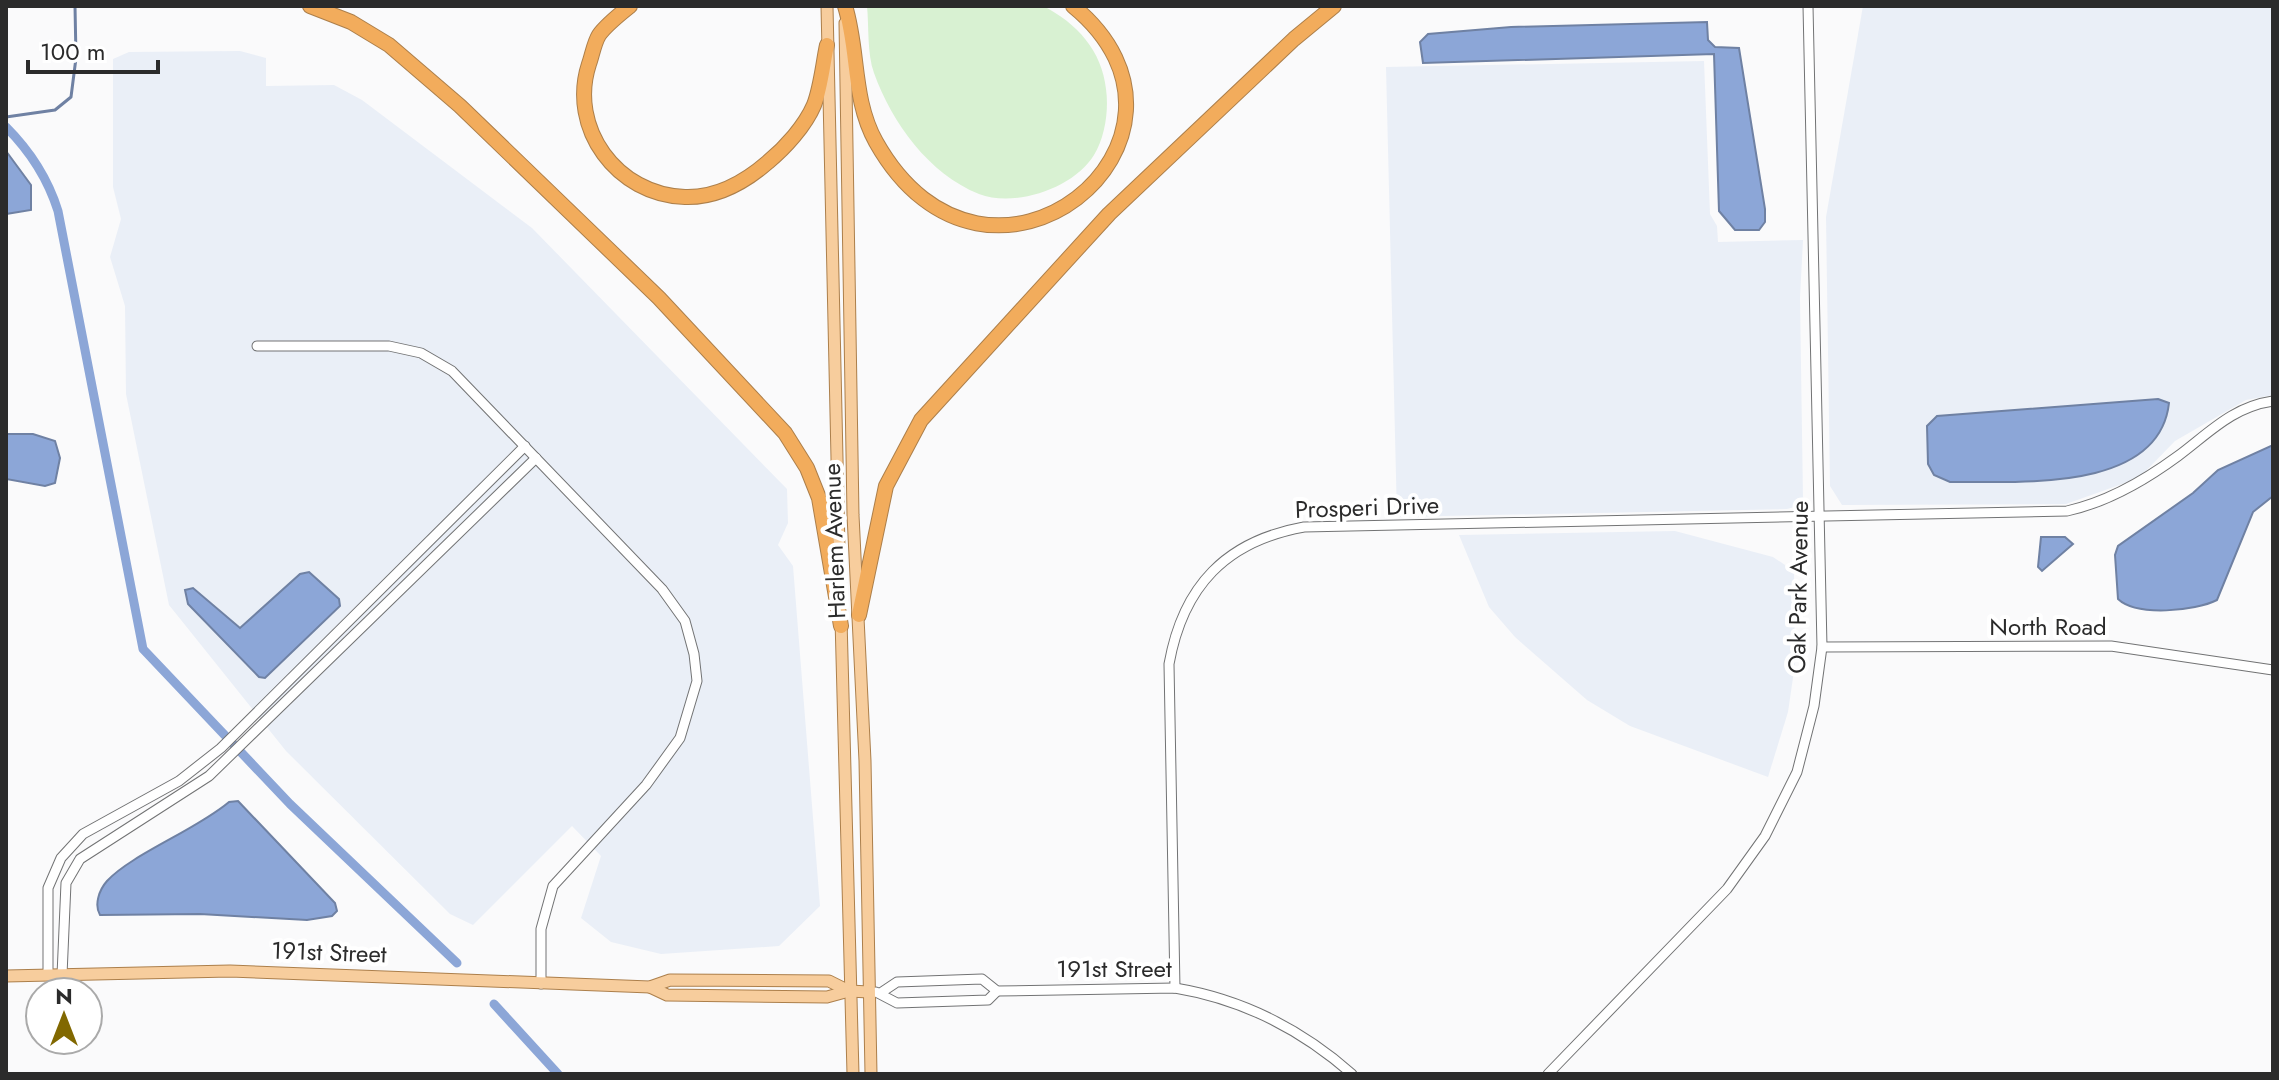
<svg xmlns="http://www.w3.org/2000/svg" width="2279" height="1080" font-family="Jost,sans-serif">
<rect width="100%" height="100%" fill="#fafafb"/>
<!-- built -->
<g fill="#eaeff7">
<polygon points="1863,6 2273,6 2273,395 2246,400 2175,441 2139,478 2066,504 1842,505 1830,486 1826,217"/>
<polygon points="240,51 266,58 266,86 334,85 362,100 532,228 787,489 788,523 778,545 793,566 820,906 779,946 661,954 611,942 581,918 601,856 572,826 473,925 450,914 286,751 169,605 126,394 125,306 110,257 121,219 113,187 113,59 129,52"/>
<polygon points="1704,61 1710,214 1717,226 1718,242 1803,240 1800,298 1803,500 1798,506 1787,509 1397,517 1386,67"/>
<polygon points="1675,531 1773,557 1794,571 1795,664 1788,712 1768,777 1630,726 1587,700 1515,637 1489,607 1459,535"/>
</g>
<!-- green -->
<path fill="#d8f1d2" d="M867,6H1043C1077,23 1102,51 1106,89C1109,110 1105,137 1094,155C1074,188 1015,208 979,194C929,174 892,123 874,73C867,54 869,26 867,6Z"/>
<!-- water -->
<g fill="#8ca6d7" stroke="#6f81a3" stroke-width="2">
<polygon points="1707,22 1708,40 1715,47 1739,48 1765,209 1765,222 1759,230 1735,230 1719,211 1714,54 1423,63 1420,42 1428,34 1511,27"/>
<polygon points="6,151 31,185 31,210 6,214"/>
<path d="M2158,399L2169,403C2159,494 2014,481 1950,482L1934,475L1928,464L1927,426L1937,416Z"/>
<polygon points="6,434 33,434 55,441 60,458 55,483 45,486 6,479"/>
<path d="M2273,445V496L2253,512L2217,600C2195,611 2137,617 2118,599L2115,555L2118,546L2193,493L2218,470Z"/>
<polygon points="2041,537 2065,537 2073,544 2042,571 2038,567"/>
<polygon points="309,572 339,599 340,606 265,678 259,677 188,604 185,590 193,588 240,628 300,574"/>
<path d="M238,801L335,903L337,911L332,916L307,920L200,914L100,915C94,905 99,890 107,881C132,854 196,830 229,802Z"/>
</g>
<g fill="none" stroke-linecap="round" stroke-linejoin="round">
<!-- stream -->
<polyline stroke="#6f81a3" stroke-width="3" points="6,117 55,110 71,97 76,58 75,6"/>
<!-- canal -->
<g stroke="#8ca6d7" stroke-width="9">
<path d="M6,127C30,151 48,179 58,211L143,649L290,804L457,963"/>
<polyline points="494,1004 558,1074"/>
</g>
<defs>
<g id="minor">
<polyline points="257,346 389,346 421,353 452,371 662,589 685,621 694,654 697,681 680,738 646,785 553,886 541,929 541,984"/>
<polyline points="1822,647 2111,646 2273,670"/>
<polyline points="48,975 48,888 61,858 83,834 179,781 221,748 525,446"/>
<polyline points="62,975 66,883 80,859 209,776 536,458"/>
<path d="M1175,988L1169,664C1183,586 1226,541 1304,527L2067,511C2108,502 2144,481 2178,456C2209,433 2232,407 2273,401"/>
<polyline points="876,992 897,1003 988,1000 997,991"/>
<path d="M882,992L897,982L982,979L997,991L1175,988C1241,999 1301,1029 1352,1074"/>
<polyline points="1548,1074 1727,889 1765,836 1797,772 1814,706 1822,647 1808,6"/>
</g>
<g id="major">
<polyline points="827,6 840,594"/>
<polyline points="845,23 853,515 865,761 871,1074"/>
<polyline points="841,619 853,1074"/>
<polyline points="6,976 230,971 650,987 670,980 829,981 849,991"/>
<polyline points="650,987 667,995 827,997 849,991 869,992"/>
</g>
<g id="highway">
<polyline points="310,6 351,22 389,45 460,106 659,298 785,433 807,468 819,498 841,626"/>
<path d="M630,6C620,14 606,25 599,35C594,43 592,56 589,64C568,128 617,195 685,197C717,198 745,182 768,162C785,148 805,126 814,105C821,87 823,64 827,45"/>
<path d="M845,6C859,51 852,99 876,142C988,341 1234,138 1073,6"/>
<polyline points="859,615 886,486 921,420 1109,214 1294,39 1334,6"/>
</g>
</defs>
<!-- minor casing -->
<use href="#minor" stroke="#727374" stroke-width="11"/>
<!-- major casing -->
<use href="#major" stroke="#ac7f4b" stroke-width="13"/>
<!-- highway casing -->
<use href="#highway" stroke="#ac7f4b" stroke-width="16"/>
<!-- minor -->
<use href="#minor" stroke="#fff" stroke-width="9"/>
<!-- major -->
<use href="#major" stroke="#f7cd9d" stroke-width="11"/>
<!-- highway -->
<use href="#highway" stroke="#f2ac5c" stroke-width="14"/>
</g>
<g text-anchor="middle" dominant-baseline="central" stroke-width="8" stroke-linejoin="round" paint-order="stroke">
<!-- street labels -->
<g font-size="24" fill="#2b2b2b" stroke="#fff">
<text transform="translate(1367 507) rotate(-2)">Prosperi Drive</text>
<text transform="translate(834 541) rotate(-92)">Harlem Avenue</text>
<text transform="translate(1798 587) rotate(-89)">Oak Park Avenue</text>
<text x="2048" y="626">North Road</text>
<text transform="translate(329 952) rotate(2)">191st Street</text>
<text x="1114" y="968">191st Street</text>
</g>
</g>
<!-- border -->
<rect width="2279" height="1080" fill="none" stroke="#2b2b2b" stroke-width="16"/>
<!-- north arrow -->
<g transform="translate(64 1016)"><circle r="38" fill="#ffffff" stroke="#aaaaaa" stroke-width="2"/>
<path d="M0-6L14 30L0 20L-14 30Z" fill="#816800"/>
<text y="-12" font-size="22" font-weight="bold" text-anchor="middle" fill="#2b2b2b">N</text>
</g>
<!-- scale -->
<path d="M28 60v12h130v-12" fill="none" stroke="#2b2b2b" stroke-width="4"/>
<text x="40" y="60" font-size="24" fill="#2b2b2b" stroke="#ffffff" stroke-width="6" paint-order="stroke">100 m</text>
</svg>
